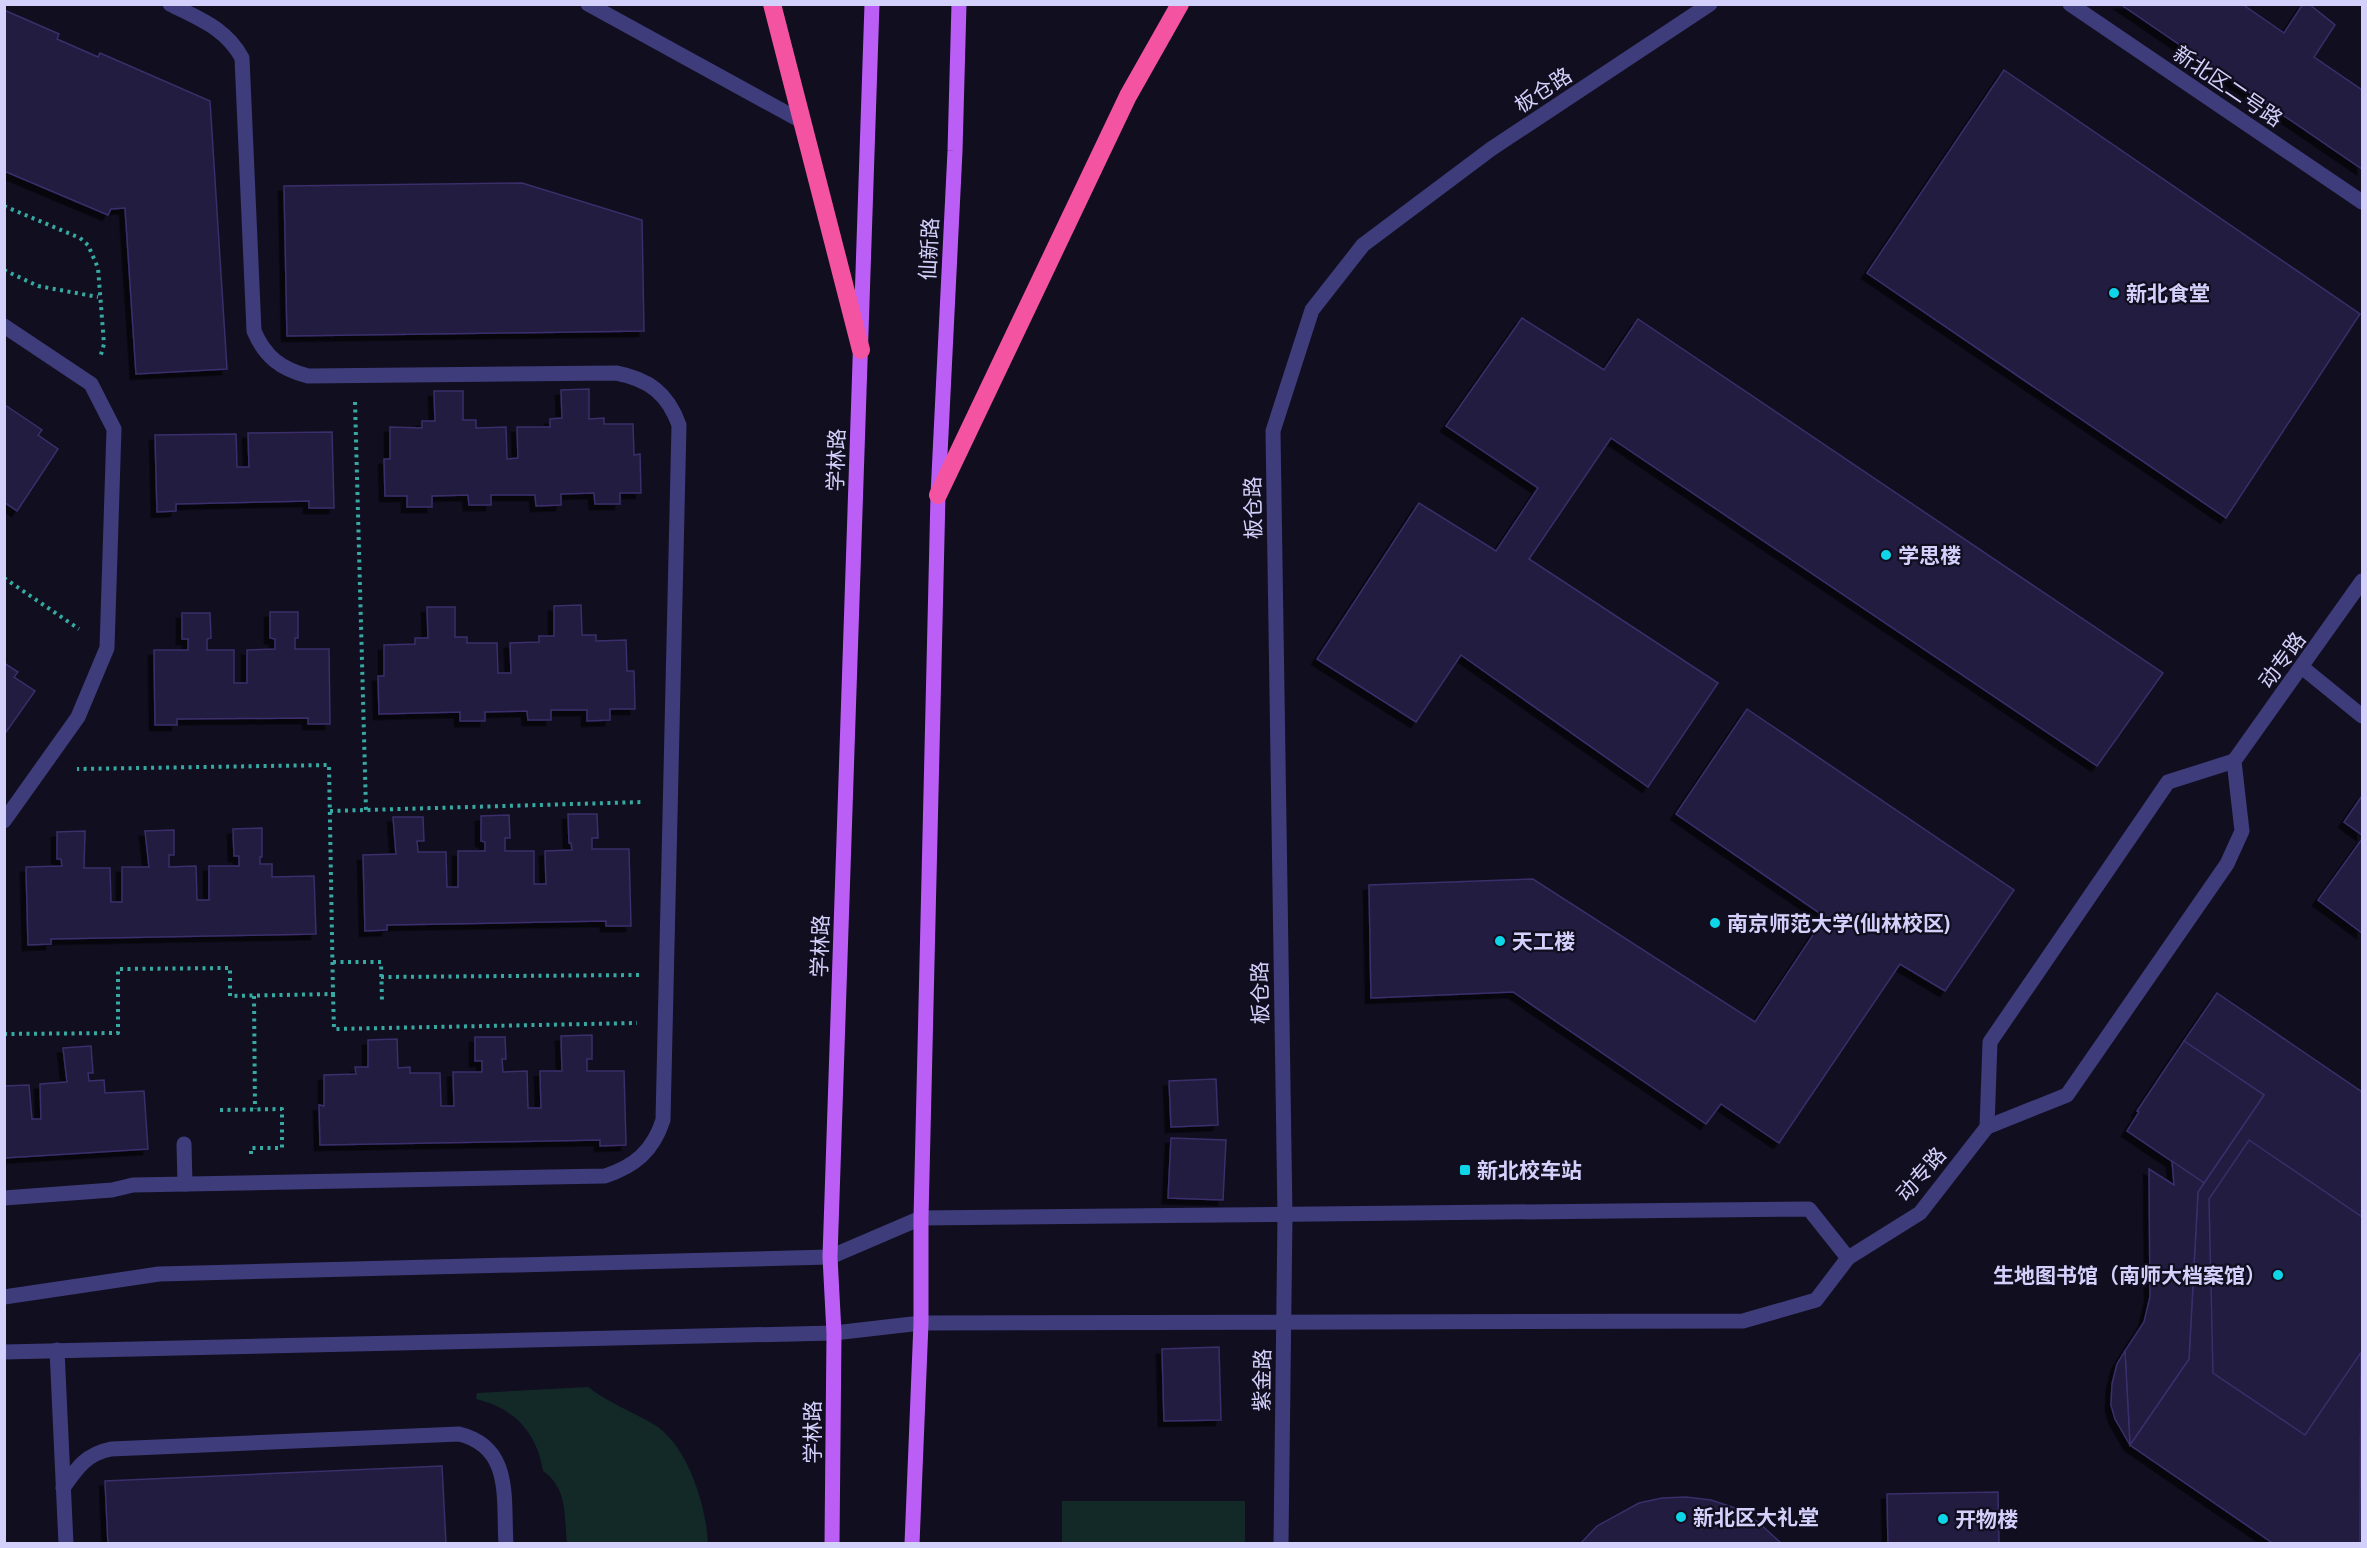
<svg xmlns="http://www.w3.org/2000/svg" width="2367" height="1548" font-family="'Public Sans','Noto Sans SC',sans-serif">
<defs>
<filter id="shadow"><feDropShadow dx="-5.5" dy="5.5" stdDeviation="0" flood-color="#0009"/></filter>
</defs>
<rect width="100%" height="100%" fill="#110e1f"/>
<!-- green -->
<g fill="#122928">
<path d="M588,1387C609,1403 631,1411 653,1424C688,1444 706,1506 708,1543H567C564,1517 568,1488 543,1471C537,1432 514,1408 476,1399L477,1393Z"/>
<rect x="1062" y="1501" width="183" height="42"/>
</g>
<!-- building -->
<g fill="#221b3f" stroke="#3a2f6a" stroke-width="1.5" filter="url(#shadow)">
<polygon points="2120,4 2242,4 2284,33 2303,4 2309,4 2335,25 2314,57 2362,90 2362,169"/>
<polygon points="4,10 59,34 57,39 98,57 100,53 210,101 227,369 136,374 125,208 111,209 108,215 4,171"/>
<polygon points="2004,70 2360,314 2226,518 1867,273"/>
<polygon points="522,183 642,220 644,331 287,336 284,186"/>
<polygon points="1522,318 1604,370 1638,319 2163,673 2097,766 1611,438 1529,559 1718,683 1648,787 1461,655 1416,722 1317,659 1419,503 1496,551 1538,488 1446,426"/>
<polygon points="589,389 589,419 604,418 604,424 633,424 634,455 640,454 641,493 620,493 620,504 595,504 594,493 561,494 561,505 536,506 535,495 491,495 491,505 469,505 468,495 432,496 432,507 407,507 407,496 385,496 384,459 390,459 390,427 422,428 422,421 435,421 434,391 463,391 463,420 476,420 476,428 506,427 507,459 518,458 517,427 550,427 550,419 562,418 561,390"/>
<polygon points="5,405 42,430 38,435 58,449 17,511 4,502"/>
<polygon points="332,432 334,508 309,508 309,501 176,504 176,511 157,512 155,435 236,434 237,467 249,467 248,433"/>
<polygon points="581,605 582,635 596,635 596,641 626,640 627,671 634,671 635,709 610,709 610,720 587,721 587,710 551,710 551,720 528,720 527,711 485,712 485,721 460,721 460,712 379,714 378,676 384,676 384,645 415,644 415,638 428,638 427,607 455,607 455,637 467,637 467,643 497,643 498,673 511,673 510,643 539,642 539,636 554,636 554,606"/>
<polygon points="270,612 298,612 298,638 295,638 295,649 329,649 330,724 308,724 308,718 177,719 177,725 155,725 154,650 188,650 188,639 182,639 182,613 210,613 211,638 207,639 207,650 234,650 234,683 247,683 247,650 275,649 275,639 270,638"/>
<polygon points="4,663 18,672 14,677 35,691 4,735"/>
<polygon points="1747,709 2014,890 1945,991 1900,964 1779,1143 1721,1104 1706,1124 1513,992 1371,998 1369,885 1533,879 1755,1022 1825,917 1676,814"/>
<polygon points="2362,796 2362,835 2344,822"/>
<polygon points="568,814 597,814 598,838 592,838 592,849 629,849 631,926 606,926 606,921 387,925 387,930 365,931 363,855 396,854 393,817 423,817 424,841 417,841 418,852 446,852 447,887 458,887 458,851 485,851 485,842 481,841 481,816 509,815 510,838 505,838 505,851 534,851 534,884 546,884 545,851 572,850 571,843 569,843"/>
<polygon points="262,828 262,857 260,857 260,864 272,864 272,877 314,876 316,934 51,939 51,944 28,945 26,867 62,866 61,859 57,859 57,832 85,831 84,868 110,868 111,902 122,902 122,867 149,867 145,831 174,830 174,855 169,855 169,867 196,866 197,900 209,900 209,866 239,866 239,856 234,856 233,829"/>
<polygon points="2362,839 2362,933 2318,900"/>
<polygon points="2217,993 2362,1092 2360,1544 2274,1544 2130,1445 2189,1359 2198,1192 2264,1095 2184,1041"/>
<polygon points="592,1035 592,1059 587,1059 587,1071 624,1071 626,1145 600,1146 600,1140 320,1145 319,1105 324,1106 324,1075 356,1074 355,1067 368,1067 368,1040 397,1039 398,1068 410,1067 410,1073 440,1073 441,1106 454,1106 453,1072 482,1072 482,1061 475,1061 475,1037 505,1037 506,1059 502,1059 503,1072 527,1071 528,1108 541,1108 540,1071 562,1071 561,1036"/>
<polygon points="2184,1041 2264,1095 2204,1183 2127,1131 2139,1112 2137,1111"/>
<polygon points="91,1046 93,1073 88,1073 89,1081 104,1080 105,1093 144,1091 148,1149 4,1158 4,1086 29,1085 32,1119 41,1119 40,1084 67,1082 63,1048"/>
<polygon points="1216,1079 1218,1125 1171,1127 1169,1081"/>
<polygon points="1171,1138 1226,1140 1223,1200 1168,1198"/>
<polygon points="2249,1140 2362,1217 2362,1351 2305,1435 2213,1373 2209,1199"/>
<polygon points="2172,1161 2204,1183 2198,1192 2189,1359 2130,1445 2125,1351 2144,1322 2150,1297 2149,1169 2174,1185"/>
<polygon points="1219,1347 1221,1420 1164,1421 1162,1349"/>
<polygon points="2125,1351 2130,1445 2115,1419 2111,1405 2112,1384 2117,1364"/>
<polygon points="442,1466 446,1544 108,1544 105,1481"/>
<polygon points="1998,1492 1999,1544 1888,1544 1887,1494"/>
<polygon points="1686,1497 1711,1500 1735,1508 1757,1521 1782,1544 1580,1544 1597,1526 1639,1503 1662,1498"/>
</g>
<g fill="none" stroke-linecap="round" stroke-linejoin="round">
<!-- path -->
<g stroke="#36aaa2" stroke-width="4" stroke-dasharray="3 4.5" stroke-linecap="butt">
<polyline points="4,206 80,238 88,245 98,268 104,344 100,358"/>
<polyline points="4,270 38,286 98,297"/>
<polyline points="355,402 366,810"/>
<polyline points="4,578 79,629"/>
<polyline points="330,811 644,802"/>
<polyline points="333,962 381,962 382,1002"/>
<polyline points="381,977 639,975"/>
<polyline points="333,994 334,1029 637,1023"/>
<polyline points="254,996 255,1109"/>
<polyline points="4,1034 118,1033 118,969 230,968 230,996 333,994 329,765 77,769"/>
<polyline points="220,1110 282,1109 282,1148 251,1148 251,1156"/>
</g>
<!-- lane -->
<g stroke="#3e3c7b" stroke-width="15">
<polyline points="4,326 91,384 114,429 107,648 78,717 4,821"/>
<polyline points="184,1144 185,1184"/>
<path d="M4,1198L112,1190L133,1185L605,1176C635,1166 653,1151 663,1120L679,425C668,394 649,379 616,373L308,376C281,369 265,357 254,331L242,58C226,28 199,19 170,4"/>
<polyline points="57,1350 66,1544"/>
<path d="M63,1488C77,1468 86,1454 111,1449L459,1434C513,1447 503,1499 506,1544"/>
</g>
<!-- street -->
<g stroke="#3e3c7b" stroke-width="15">
<polyline points="588,4 803,122"/>
<polyline points="2070,4 2362,202"/>
<polyline points="2303,668 2362,716"/>
<polyline points="2234,761 2362,581"/>
<polyline points="1987,1127 2067,1095 2227,864 2242,831 2234,761"/>
<polyline points="1987,1127 1990,1042 2168,782 2234,761"/>
<polyline points="4,1297 159,1274 830,1257 921,1218 1809,1209 1848,1258"/>
<polyline points="4,1352 834,1333 921,1323 1743,1321 1816,1300 1848,1258 1920,1213 1987,1127"/>
<polyline points="1281,1544 1285,1216 1273,431 1312,310 1363,245 1491,149 1710,4"/>
</g>
<!-- primary -->
<g stroke="#bb5ef5" stroke-width="15">
<polyline points="832,1544 834,1333 830,1257 872,4"/>
<polyline points="912,1544 921,1323 921,1218 938,495 955,151 959,4"/>
</g>
<!-- highway -->
<g stroke="#f453a1" stroke-width="18">
<polyline points="772,4 861,350"/>
<polyline points="938,495 1128,96 1180,4"/>
</g>
</g>
<!-- markers -->
<g fill="#0fd5e8" stroke="#110e1f" stroke-width="2">
<circle cx="2114" cy="293" r="6"/>
<circle cx="1886" cy="555" r="6"/>
<circle cx="1715" cy="923" r="6"/>
<circle cx="1500" cy="941" r="6"/>
<rect x="1459" y="1164" width="12" height="12" rx="3"/>
<circle cx="2278" cy="1275" r="6"/>
<circle cx="1681" cy="1517" r="6"/>
<circle cx="1943" cy="1519" r="6"/>
</g>
<g text-anchor="middle" dominant-baseline="central" stroke-width="4.5" stroke-linejoin="round" paint-order="stroke">
<!-- street labels -->
<g font-size="21" fill="#d4d0fc" stroke="#110e1f">
<text transform="translate(2228 86) rotate(34)">新北区二号路</text>
<text transform="translate(1543 90) rotate(-33)">板仓路</text>
<text transform="translate(929 249) rotate(-87)">仙新路</text>
<text transform="translate(836 460) rotate(-88)">学林路</text>
<text transform="translate(1253 508) rotate(-91)">板仓路</text>
<text transform="translate(2282 660) rotate(-54)">动专路</text>
<text transform="translate(820 946) rotate(-88)">学林路</text>
<text transform="translate(1260 993) rotate(-91)">板仓路</text>
<text transform="translate(1921 1174) rotate(-49)">动专路</text>
<text transform="translate(1262 1380) rotate(-89)">紫金路</text>
<text transform="translate(812 1432) rotate(-90)">学林路</text>
</g>
<!-- poi labels -->
<g font-size="21" font-weight="bold" fill="#d4d0fc" stroke="#110e1f" text-anchor="start">
<text x="2126" y="293">新北食堂</text>
<text x="1898" y="555">学思楼</text>
<text x="1727" y="923">南京师范大学(仙林校区)</text>
<text x="1512" y="941">天工楼</text>
<text x="1477" y="1170">新北校车站</text>
<text x="2266" y="1275" text-anchor="end">生地图书馆（南师大档案馆）</text>
<text x="1693" y="1517">新北区大礼堂</text>
<text x="1955" y="1519">开物楼</text>
</g>
</g>
<!-- border -->
<rect width="2367" height="1548" fill="none" stroke="#d4d0fc" stroke-width="12"/>
</svg>
